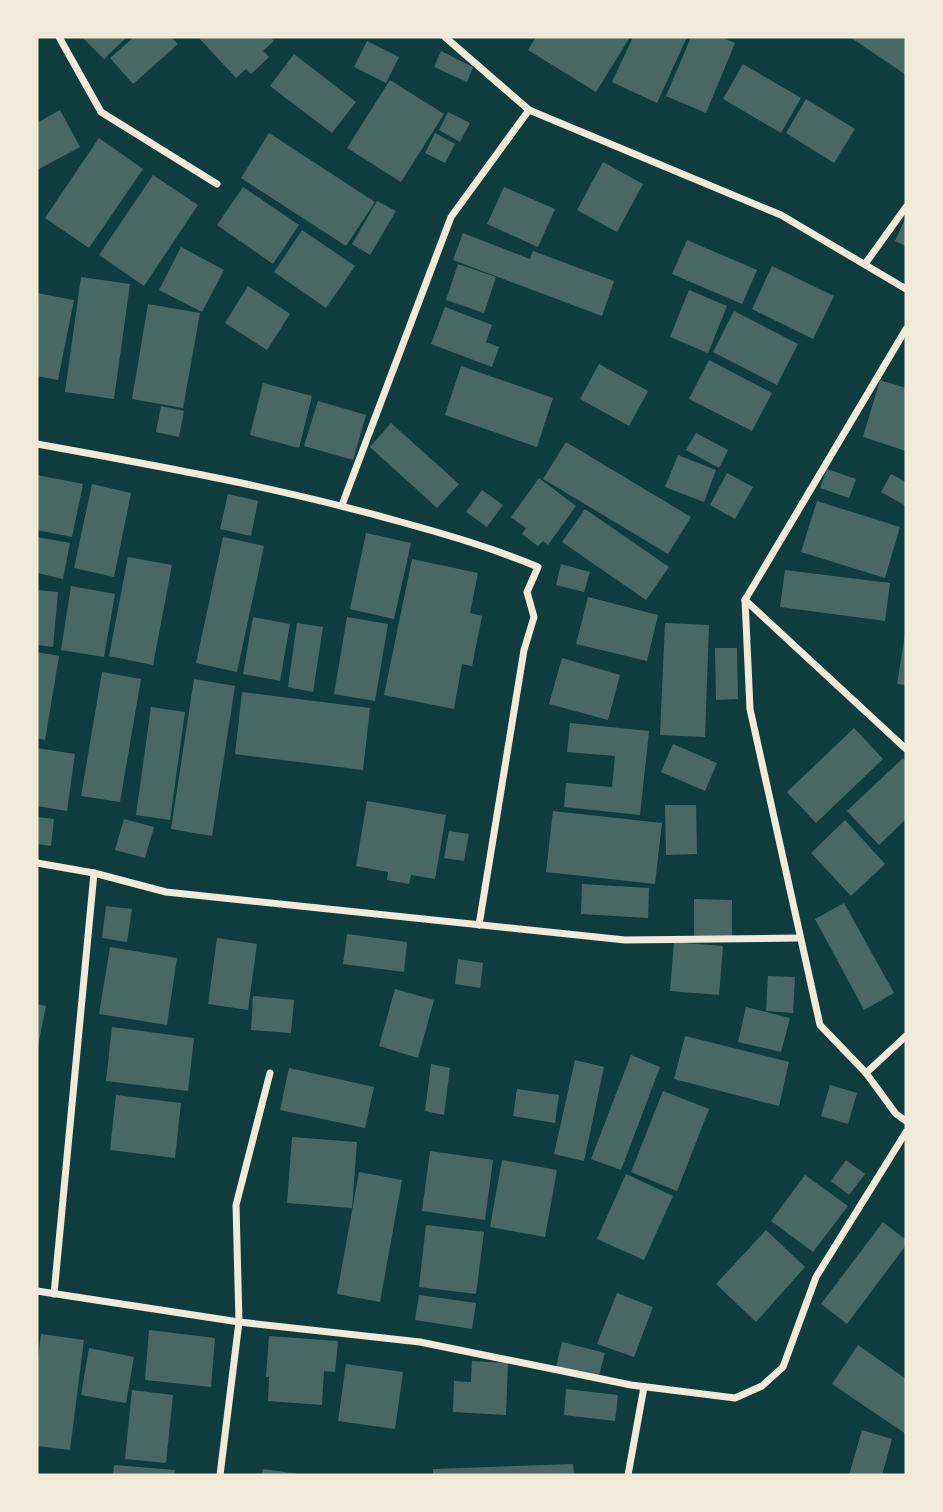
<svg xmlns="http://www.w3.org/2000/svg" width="943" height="1512" font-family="Inter,sans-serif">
<rect width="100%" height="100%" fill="#0f3d3e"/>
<!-- building -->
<g fill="#486865">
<polygon points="82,37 127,37 104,59"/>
<polygon points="134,37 171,37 178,44 133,84 110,58"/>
<polygon points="198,37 273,37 271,38 274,41 263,51 269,57 251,74 246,69 236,78"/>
<polygon points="536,37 630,37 596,92 528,50"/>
<polygon points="633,37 687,37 657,103 612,82"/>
<polygon points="691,37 721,37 735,43 706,113 666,96"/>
<polygon points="850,37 906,37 906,75"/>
<polygon points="367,41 399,57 386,83 354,67"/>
<polygon points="441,51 473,67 467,82 434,67"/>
<polygon points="294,54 356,102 332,133 270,86"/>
<polygon points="743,64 801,98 781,133 723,99"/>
<polygon points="390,80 444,114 401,182 347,148"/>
<polygon points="806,99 855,129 834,163 786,133"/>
<polygon points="60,110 80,147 37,170 37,123"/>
<polygon points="448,112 470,123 460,142 439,130"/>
<polygon points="269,133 375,202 346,246 241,178"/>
<polygon points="435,133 455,144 445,163 425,153"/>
<polygon points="99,138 143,169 89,248 45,218"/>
<polygon points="603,162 643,184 617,232 577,210"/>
<polygon points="153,175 198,205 144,286 99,255"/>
<polygon points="243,187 299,225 273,264 217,225"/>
<polygon points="504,187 555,209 538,247 487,224"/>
<polygon points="377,201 396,211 370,255 352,244"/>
<polygon points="906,217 906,246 895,241"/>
<polygon points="302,230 355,266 326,308 274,272"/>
<polygon points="463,233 530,259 533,251 614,281 602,316 453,260"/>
<polygon points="687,240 757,270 742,304 672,274"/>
<polygon points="181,247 224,270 202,312 159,290"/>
<polygon points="458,264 496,277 484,313 446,300"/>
<polygon points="772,266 834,296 813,339 752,309"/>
<polygon points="81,277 130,284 114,399 65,392"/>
<polygon points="248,286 290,314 267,350 225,323"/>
<polygon points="689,290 727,306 708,353 670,337"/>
<polygon points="37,293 74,300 58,380 37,376"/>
<polygon points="148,304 200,313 183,408 132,399"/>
<polygon points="445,307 492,325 486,342 499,347 492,367 431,344"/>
<polygon points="734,311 798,344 777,385 713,352"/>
<polygon points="709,360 772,393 752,431 689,399"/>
<polygon points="599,364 648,391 629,426 580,399"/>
<polygon points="461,366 553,398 537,447 445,415"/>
<polygon points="880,380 906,388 906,451 863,437"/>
<polygon points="263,383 312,396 299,448 250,435"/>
<polygon points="318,401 366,415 353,460 304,446"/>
<polygon points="161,406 184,411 179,437 156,432"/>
<polygon points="391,423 459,484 437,508 370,447"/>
<polygon points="696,433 728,450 719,468 686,450"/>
<polygon points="566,442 691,517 668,554 543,479"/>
<polygon points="678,455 716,470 704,502 665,487"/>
<polygon points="827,469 856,479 849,498 820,488"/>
<polygon points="727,473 753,487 735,519 710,505"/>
<polygon points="891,474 906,482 906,506 881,492"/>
<polygon points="37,475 83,484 72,537 37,530"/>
<polygon points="539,478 576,506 548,545 543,541 538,546 522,534 526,528 511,517"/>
<polygon points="92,484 131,493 114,577 74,568"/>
<polygon points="482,490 503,505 487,527 466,512"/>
<polygon points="228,494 258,501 251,536 220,529"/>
<polygon points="817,501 900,527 885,578 801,552"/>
<polygon points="585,509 669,567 646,600 562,542"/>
<polygon points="366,533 411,543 394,619 350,609"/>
<polygon points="37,537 70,543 63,579 37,573"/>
<polygon points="223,537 264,546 237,672 196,663"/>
<polygon points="128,557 172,565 153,665 109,656"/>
<polygon points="412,559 478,573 470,613 482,616 472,666 462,664 454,709 384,695"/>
<polygon points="561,564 590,572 584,592 556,585"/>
<polygon points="785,570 890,583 885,621 780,607"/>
<polygon points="71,586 115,594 104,657 61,650"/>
<polygon points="37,590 58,592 53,647 37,645"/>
<polygon points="588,597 658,615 647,661 576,644"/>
<polygon points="253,617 290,624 280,681 243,674"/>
<polygon points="347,617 388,624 375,701 334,694"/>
<polygon points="297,623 323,627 313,692 288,687"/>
<polygon points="665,623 709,625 705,737 660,735"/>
<polygon points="905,635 906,635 906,685 897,684"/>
<polygon points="715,648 737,648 738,699 716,700"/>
<polygon points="37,652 59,656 45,740 37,738"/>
<polygon points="562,658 620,675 608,720 549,704"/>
<polygon points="102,672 141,679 120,802 81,796"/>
<polygon points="194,679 235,686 212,836 171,829"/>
<polygon points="242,692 370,708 363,770 235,754"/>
<polygon points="151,707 185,712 170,820 136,815"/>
<polygon points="570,723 649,731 640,815 564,807 566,783 612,787 615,756 567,752"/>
<polygon points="854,728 883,759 816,823 787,792"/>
<polygon points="673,744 717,763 705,791 661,772"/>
<polygon points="37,748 75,754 67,811 37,806"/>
<polygon points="903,758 906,762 906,819 879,845 847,811"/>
<polygon points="367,801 446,815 435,879 411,875 409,884 387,880 388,872 356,866"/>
<polygon points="665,805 696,805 697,854 666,855"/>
<polygon points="553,811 662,823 655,884 546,872"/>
<polygon points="37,817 54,819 51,846 37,844"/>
<polygon points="124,819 154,827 145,858 115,850"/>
<polygon points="845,820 885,864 851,896 811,853"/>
<polygon points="449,831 469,834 464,861 444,858"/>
<polygon points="582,884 649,888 648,918 581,914"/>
<polygon points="694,899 732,900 732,936 694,936"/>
<polygon points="844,903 894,993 864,1010 815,919"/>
<polygon points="106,906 132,909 127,942 102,938"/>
<polygon points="347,934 407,942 404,972 343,964"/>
<polygon points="217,938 257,944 248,1010 208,1004"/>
<polygon points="674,942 723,946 719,995 670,991"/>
<polygon points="110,947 177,958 167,1025 99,1014"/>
<polygon points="458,959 483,963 480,988 455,984"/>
<polygon points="768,976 795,977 793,1013 766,1011"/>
<polygon points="395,989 434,1000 418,1058 379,1046"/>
<polygon points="253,996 294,1000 291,1033 251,1030"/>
<polygon points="37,1004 46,1006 38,1046 37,1046"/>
<polygon points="746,1007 790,1018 781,1052 738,1042"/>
<polygon points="112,1027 194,1038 188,1091 106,1081"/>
<polygon points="685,1036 789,1062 779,1106 674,1079"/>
<polygon points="631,1055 660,1067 621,1170 591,1159"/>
<polygon points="575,1060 604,1067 584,1161 554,1154"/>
<polygon points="431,1064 450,1068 444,1115 425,1111"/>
<polygon points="289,1068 374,1087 365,1128 280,1110"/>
<polygon points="830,1085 857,1093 848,1124 821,1116"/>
<polygon points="517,1089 559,1095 555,1123 513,1116"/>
<polygon points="663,1091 709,1109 677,1191 631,1172"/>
<polygon points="116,1095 181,1103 175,1158 110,1150"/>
<polygon points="292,1137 357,1142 352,1208 287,1203"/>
<polygon points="430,1151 493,1160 485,1220 422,1211"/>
<polygon points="502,1160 557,1170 545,1237 490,1227"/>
<polygon points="846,1160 865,1174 849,1195 831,1181"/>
<polygon points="359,1172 402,1180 380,1302 337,1294"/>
<polygon points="626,1174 673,1196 644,1260 597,1239"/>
<polygon points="805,1175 848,1206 813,1252 771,1221"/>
<polygon points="883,1222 906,1240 906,1245 847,1324 821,1304"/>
<polygon points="426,1225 484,1232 476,1294 419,1287"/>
<polygon points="766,1230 805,1267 756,1322 716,1284"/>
<polygon points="617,1293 653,1307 634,1357 597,1344"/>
<polygon points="419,1295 476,1303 472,1329 415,1320"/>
<polygon points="149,1330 215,1338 211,1387 145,1380"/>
<polygon points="41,1334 84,1340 70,1450 37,1446 37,1365"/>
<polygon points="269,1336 338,1341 335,1372 324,1371 322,1405 268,1401 269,1377 266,1377"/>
<polygon points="562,1342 605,1353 598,1379 556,1367"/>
<polygon points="858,1345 906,1379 906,1434 832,1384"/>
<polygon points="89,1348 134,1357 126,1403 81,1395"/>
<polygon points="472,1361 508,1363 506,1415 453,1412 454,1381 471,1382"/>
<polygon points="346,1364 403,1372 395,1429 338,1421"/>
<polygon points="566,1389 618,1395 615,1421 564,1415"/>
<polygon points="132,1390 173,1395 166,1463 125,1459"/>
<polygon points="862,1430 892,1439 882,1475 849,1475"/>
<polygon points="573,1464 574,1475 433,1475 433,1469"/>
<polygon points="114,1465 175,1470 174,1475 113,1475"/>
<polygon points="263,1469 298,1474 297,1475 262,1475"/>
</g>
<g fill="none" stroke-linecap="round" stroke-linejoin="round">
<!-- minor -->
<g stroke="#f1e9da" stroke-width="7">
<polyline points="59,37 101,112 217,184"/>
<polyline points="445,37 529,110 781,215 906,289"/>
<polyline points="865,264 906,207"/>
<polyline points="906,329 745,600 750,709 820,1025 866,1073 896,1114 906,1121"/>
<path d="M37,444C159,466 281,488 401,522C448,535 493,548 538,567L527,592L534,617L524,650L479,925"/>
<polyline points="342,505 451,217 529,110"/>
<polyline points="745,600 906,749"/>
<polyline points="37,863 94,873 166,892 625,940 800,938"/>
<polyline points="866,1073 906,1036"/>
<polyline points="37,1291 239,1322 420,1342 631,1385 735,1398 762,1386 783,1367 816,1277 906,1132"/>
<polyline points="54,1294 94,873"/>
<polyline points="220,1475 239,1322 236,1205 270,1073"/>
<polyline points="628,1475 644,1387"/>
</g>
</g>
<!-- border -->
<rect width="943" height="1512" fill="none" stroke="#f1e9da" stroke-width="77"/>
</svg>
